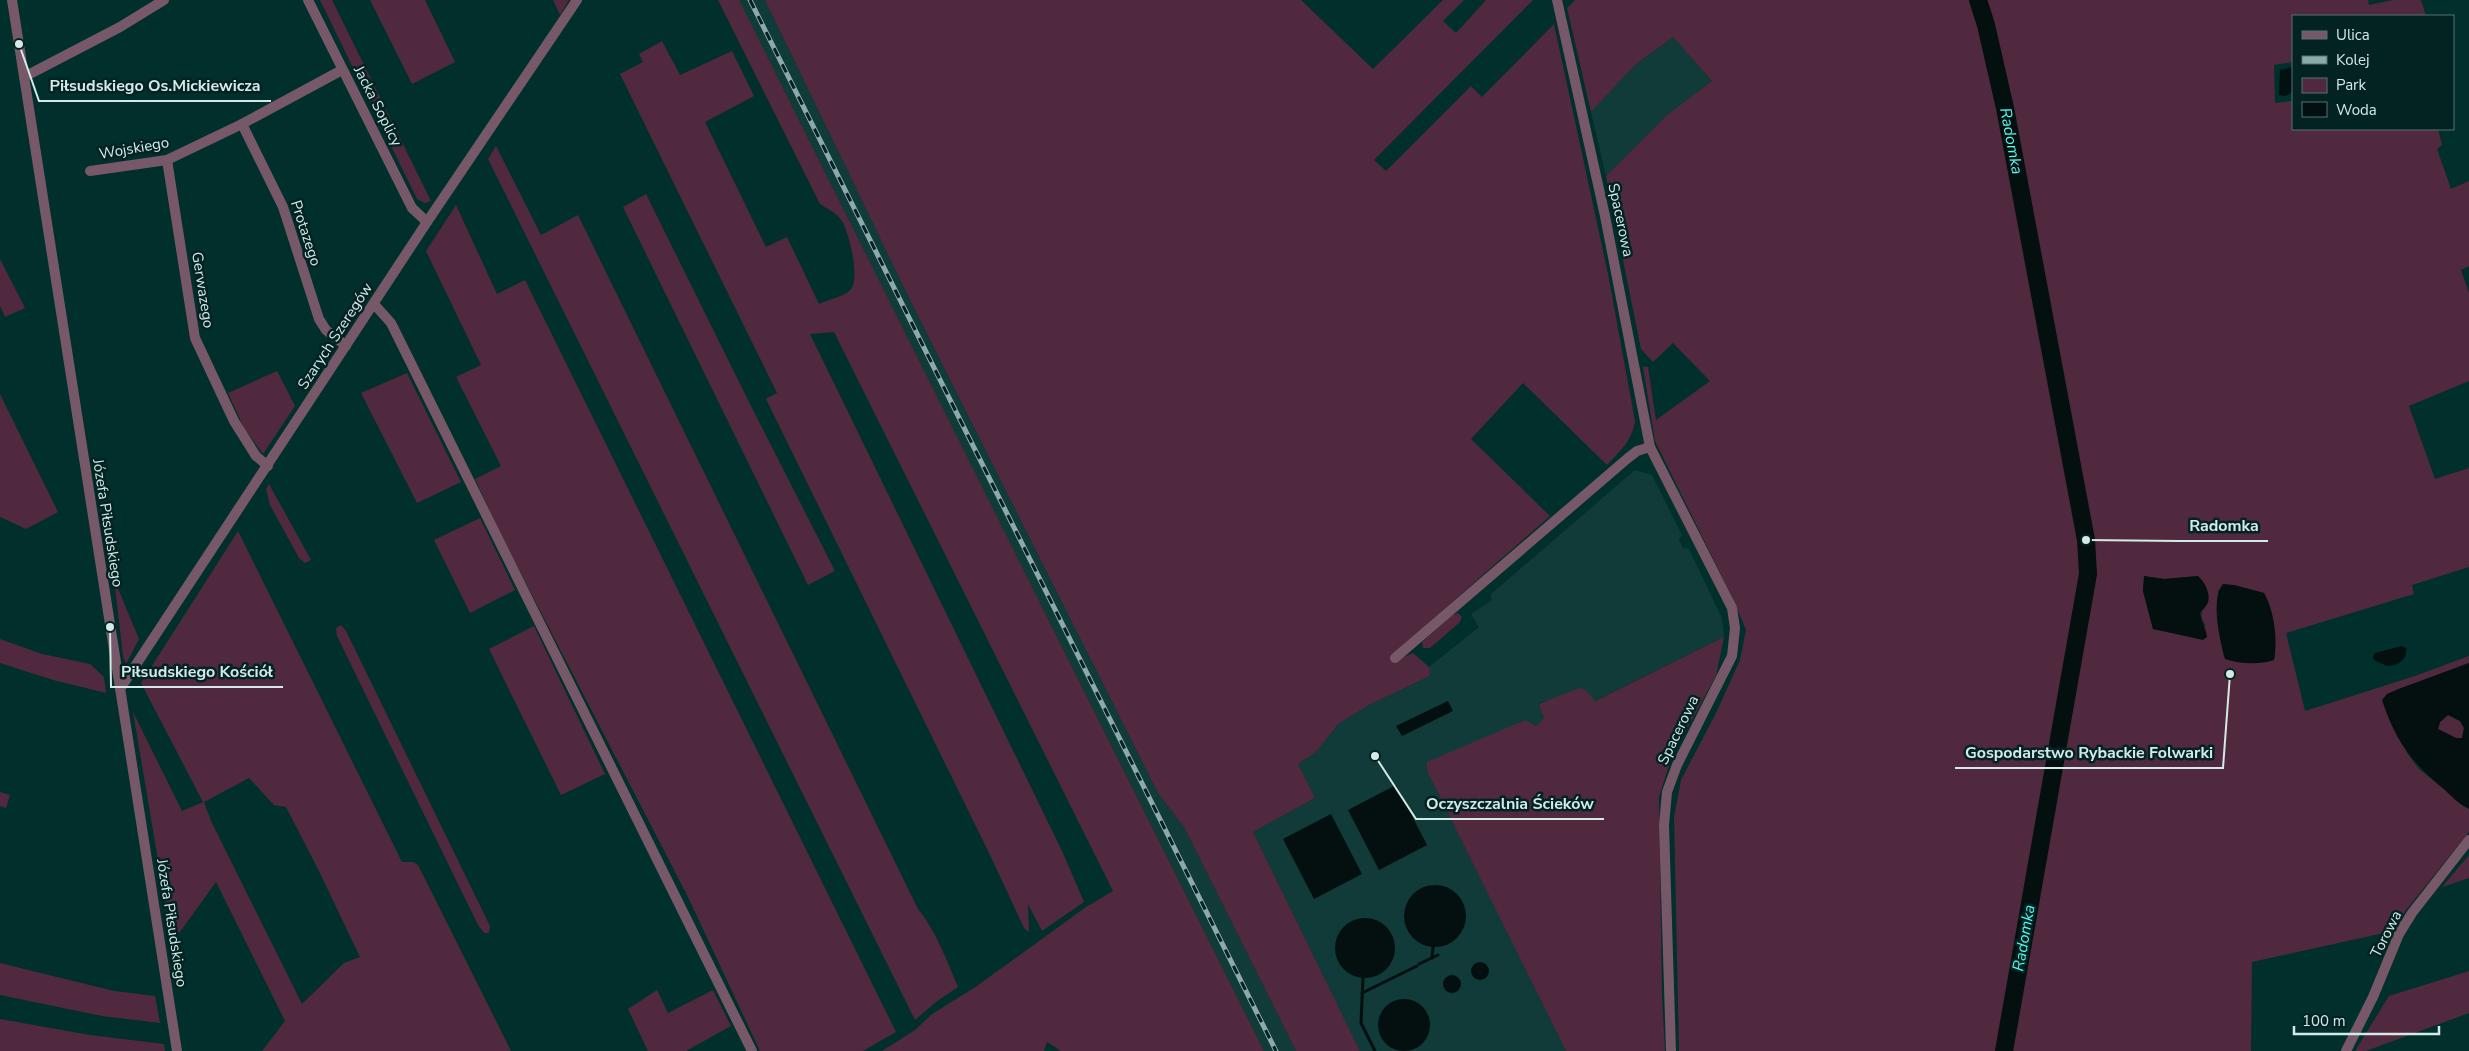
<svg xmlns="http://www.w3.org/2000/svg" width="2469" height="1051" font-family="'Nunito Sans',sans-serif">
<rect width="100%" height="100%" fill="#002f2c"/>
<!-- built -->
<g fill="#103b38">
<polygon points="739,0 765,0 911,302 1158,793 1184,827 1296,1051 1264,1051"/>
<polygon points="1673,37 1712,81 1667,115 1606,176 1591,112 1635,65"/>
<polygon points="1635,470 1652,475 1682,535 1679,540 1683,548 1689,549 1722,618 1724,637 1594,701 1586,690 1539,703 1544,718 1536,726 1524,720 1427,771 1566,1051 1360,1051 1253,832 1315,798 1297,764 1317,751 1338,724 1371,704 1430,676 1429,667 1479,627 1471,614 1492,600 1490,595"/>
</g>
<!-- green -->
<g fill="#50293f" fill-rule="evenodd">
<polygon points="320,0 332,0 431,201 425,203 417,199"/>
<polygon points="370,0 425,0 455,62 412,84"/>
<polygon points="553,0 569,0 560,15"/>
<path d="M718,0H739L1264,1051H1061L1047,1042L1044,1051H882L915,1030L932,1014L974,988L1086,907L1113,891L834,332L810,334L1063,853L1084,902L1042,931L1028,904L1029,932L1024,928L991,857L766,399L777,393L620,74L643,62L639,54L662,41L680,75L732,51L754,96L705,122L766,247L787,237L819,304C828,300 846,296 851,289C860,278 849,232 842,221C837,213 828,209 820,204Z"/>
<path d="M765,0H1301L1373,69L1443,0H1464L1443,21L1456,33L1486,0H1533L1374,160L1386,171L1471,86L1482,97L1554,24L1608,274L1635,421C1632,441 1620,451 1607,465L1523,383L1471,439L1550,516L1394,653L1395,661L1413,653L1429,667L1430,676L1371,704L1338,724L1317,751L1298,764L1315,798L1253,832L1360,1051H1296L1184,827L1158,793L911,302Z"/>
<path d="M1575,0H2368L2369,5L2393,0H2421L2426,16H2293V62L2274,65L2275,103L2293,101V129H2438L2442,145L2437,149L2451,189L2469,181V266L2461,270L2469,293V381L2409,406L2435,479L2469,468V567L2412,585L2414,594L2286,633L2305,711L2415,676L2469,656V663L2396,690L2407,753L2419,769L2469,809V832L2406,910L2393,931L2252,962L2251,1051H1679L1674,817L1681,780L1717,711L1740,660L1746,630L1733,599L1655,441L1643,367H1648L1656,420L1710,381L1673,343L1653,362L1641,349L1606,176L1667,115L1712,81L1673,37L1635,65L1591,112L1567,8ZM2144,576L2164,579L2198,576L2207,591C2204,604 2197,615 2206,626L2179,634L2153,629L2143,591ZM2234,585L2264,593L2273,618L2275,643L2257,662H2237L2224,657L2217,619L2218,590Z"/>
<path d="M496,146L541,235L578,215L918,909C936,931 947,961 958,987L936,1002L915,1020L488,159Z"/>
<polygon points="646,194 751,406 835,571 808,585 623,207"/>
<polygon points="456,205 497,294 525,280 896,1032 863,1051 760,1051 687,895 502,537 475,479 501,466 456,377 481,365 426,251"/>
<polygon points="0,259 25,308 5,317 0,306"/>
<polygon points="277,371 295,406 263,454 244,428 228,393"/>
<polygon points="407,373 461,482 417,503 361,393"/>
<polygon points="0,394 58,512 26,529 0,517"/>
<polygon points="269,484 311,560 305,563 299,558 270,505 266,489"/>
<polygon points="480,518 515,590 470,613 434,540"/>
<path d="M238,531L402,862H413L418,865L511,1051H262L285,1021L216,882L172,943L133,712L182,811L203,802L141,683ZM249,778L274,805L286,807L319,871L360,957L344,963L302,1004L211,821L204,802Z"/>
<polygon points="114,579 139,639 126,664 123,656"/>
<polygon points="1458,613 1462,617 1460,622 1430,648 1423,648 1422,642 1452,615"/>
<polygon points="341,625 346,631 490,926 489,933 484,933 478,925 337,636 336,628"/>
<polygon points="534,626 605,774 561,795 489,649"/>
<polygon points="1724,637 1716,676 1672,756 1659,797 1662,996 1665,1051 1566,1051 1427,771 1427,762 1525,720 1536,726 1544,718 1539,704 1579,688 1586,690 1595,701"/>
<polygon points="0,639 42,654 90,664 104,677 106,693 53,680 0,663"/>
<polygon points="2448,715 2460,721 2464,728 2462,738 2456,738 2438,729 2440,722"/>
<polygon points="0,792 10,795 6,808 0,806"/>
<polygon points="2469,854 2469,878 2442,887 2469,855"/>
<polygon points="0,963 114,991 155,996 160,1023 102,1016 0,995"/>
<polygon points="2469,971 2469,1013 2366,1051 2355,1051 2389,996"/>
<polygon points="657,990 668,1013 713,990 731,1026 686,1051 648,1051 628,1009"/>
<polygon points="0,1019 90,1035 164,1044 165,1051 0,1051"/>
</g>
<!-- water -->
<g fill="#03100f" fill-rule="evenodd">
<polygon points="2293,67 2293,92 2285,96 2279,95 2280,70"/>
<path d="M2144,576L2164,579L2198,576C2205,582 2213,597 2206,606C2204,609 2202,610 2200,613C2201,622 2206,628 2207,637L2203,640L2153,629L2143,591Z"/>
<path d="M2223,584L2234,585L2264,593C2274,610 2278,640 2274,660C2260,665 2239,664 2225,659C2220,641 2210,599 2223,584Z"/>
<path d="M2402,646L2406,648C2408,660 2397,666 2387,666L2374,660L2373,656L2375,653Z"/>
<path d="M2469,663V809C2460,805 2452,797 2445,790C2411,762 2396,742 2382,700L2387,694L2396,690ZM2448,715L2460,721L2464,728L2462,738H2456L2438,729L2440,722Z"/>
<polygon points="1448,701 1453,711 1402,736 1396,726"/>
<polygon points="1396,785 1427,845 1379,870 1348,810"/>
<polygon points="1331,814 1362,874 1314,899 1283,839"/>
<circle cx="1435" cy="916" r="31"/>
<circle cx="1365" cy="948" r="30"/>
<circle cx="1480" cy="971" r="9"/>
<circle cx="1452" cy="984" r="9"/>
<circle cx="1404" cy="1025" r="26"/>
</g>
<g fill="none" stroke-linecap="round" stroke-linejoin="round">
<!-- stream -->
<g stroke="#03100f" stroke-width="3">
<polyline points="1432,958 1433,947"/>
<polyline points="1419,964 1438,955"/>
<polyline points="1363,978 1361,1023 1375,1051"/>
<polyline points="1362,993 1417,966"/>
</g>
<!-- river -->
<path stroke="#03100f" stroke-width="18" id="s1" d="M1978,0L1986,25L2005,108L2086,540L2088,574L2004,1051"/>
<!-- minor -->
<g stroke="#765868" stroke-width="10">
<polyline points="12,0 177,1051"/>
<polyline points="308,0 412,208 427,222"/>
<polyline points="1557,0 1605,216 1650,447 1732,608 1735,628 1732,656 1677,765 1667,792 1664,825 1671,1051"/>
<polyline points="24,77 120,27 164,0"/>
<polyline points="242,124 283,207 319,319 326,330 346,346"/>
<polyline points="167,160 195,338 234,421 256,456 268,466"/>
<polyline points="90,171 167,160 242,124 342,70"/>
<polyline points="374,304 391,323 752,1051"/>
<polyline points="1395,658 1628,458 1637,451 1650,447"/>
<polyline points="120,689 427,222 577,0"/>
<polyline points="2346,1051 2373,997 2399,934 2412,913 2469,840"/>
</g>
<defs>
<polyline id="rail" points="750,0 1276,1051"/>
</defs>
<!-- rail casing -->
<use href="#rail" stroke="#8caaa8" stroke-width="5"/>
<!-- rail -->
<use href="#rail" stroke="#032322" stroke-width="3" stroke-dasharray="9" stroke-linecap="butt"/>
</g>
<g text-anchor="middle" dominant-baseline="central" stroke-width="5" stroke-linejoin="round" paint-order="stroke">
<!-- street labels -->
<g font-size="15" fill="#d4eae8" stroke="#032322">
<text transform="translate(378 106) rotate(63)">Jacka Soplicy</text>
<text transform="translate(134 148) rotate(-10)">Wojskiego</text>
<text transform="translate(1621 220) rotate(78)">Spacerowa</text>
<text transform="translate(306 233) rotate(72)">Protazego</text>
<text transform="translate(203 290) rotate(81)">Gerwazego</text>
<text transform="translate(335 336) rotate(-57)">Szarych Szeregów</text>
<text transform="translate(108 523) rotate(81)">Józefa Piłsudskiego</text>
<text transform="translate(1678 730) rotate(-64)">Spacerowa</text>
<text transform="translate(172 923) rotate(81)">Józefa Piłsudskiego</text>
<text transform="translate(2386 934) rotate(-63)">Torowa</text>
</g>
<!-- water labels -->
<g font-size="16" font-style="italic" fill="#53f8f0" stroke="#032322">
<text stroke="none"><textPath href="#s1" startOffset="145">Radomka</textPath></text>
<text transform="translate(2024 938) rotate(-80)">Radomka</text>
</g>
</g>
<!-- callouts -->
<path fill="none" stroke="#d4eae8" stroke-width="2" d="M19 44L39 101H271M2086 540L2179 541H2268M110 627L111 687H283M2230 674L2223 768H1955M1375 756L1416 819H1604"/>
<g fill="#d4eae8" stroke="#032322" stroke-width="2">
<circle cx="19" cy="44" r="5"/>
<circle cx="2086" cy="540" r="5"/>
<circle cx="110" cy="627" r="5"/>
<circle cx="2230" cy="674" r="5"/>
<circle cx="1375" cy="756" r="5"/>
</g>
<g font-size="16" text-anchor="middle" font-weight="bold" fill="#d4eae8" stroke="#032322" stroke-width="5" stroke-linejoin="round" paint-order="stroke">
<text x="155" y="91">Piłsudskiego Os.Mickiewicza</text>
<text x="2224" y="531">Radomka</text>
<text x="197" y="677">Piłsudskiego Kościół</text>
<text x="2089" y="758">Gospodarstwo Rybackie Folwarki</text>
<text x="1510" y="809">Oczyszczalnia Ścieków</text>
</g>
<!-- legend -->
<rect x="2292" y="15" width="162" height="115" fill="#032322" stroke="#577371"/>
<rect x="2302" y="31" width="25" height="8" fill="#765868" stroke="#577371"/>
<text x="2336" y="40" font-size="15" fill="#d4eae8">Ulica</text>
<rect x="2302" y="56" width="25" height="8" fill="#8caaa8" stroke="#577371"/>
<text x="2336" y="65" font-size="15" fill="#d4eae8">Kolej</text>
<rect x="2302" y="78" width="25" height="15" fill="#50293f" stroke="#577371"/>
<text x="2336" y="90" font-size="15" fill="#d4eae8">Park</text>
<rect x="2302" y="102" width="25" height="15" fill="#03100f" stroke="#577371"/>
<text x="2336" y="115" font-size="15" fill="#d4eae8">Woda</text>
<!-- scale -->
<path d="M2294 1026v8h145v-8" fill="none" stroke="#d4eae8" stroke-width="2.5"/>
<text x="2302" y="1026" font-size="15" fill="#d4eae8" stroke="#032322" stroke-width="4" paint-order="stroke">100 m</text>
</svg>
